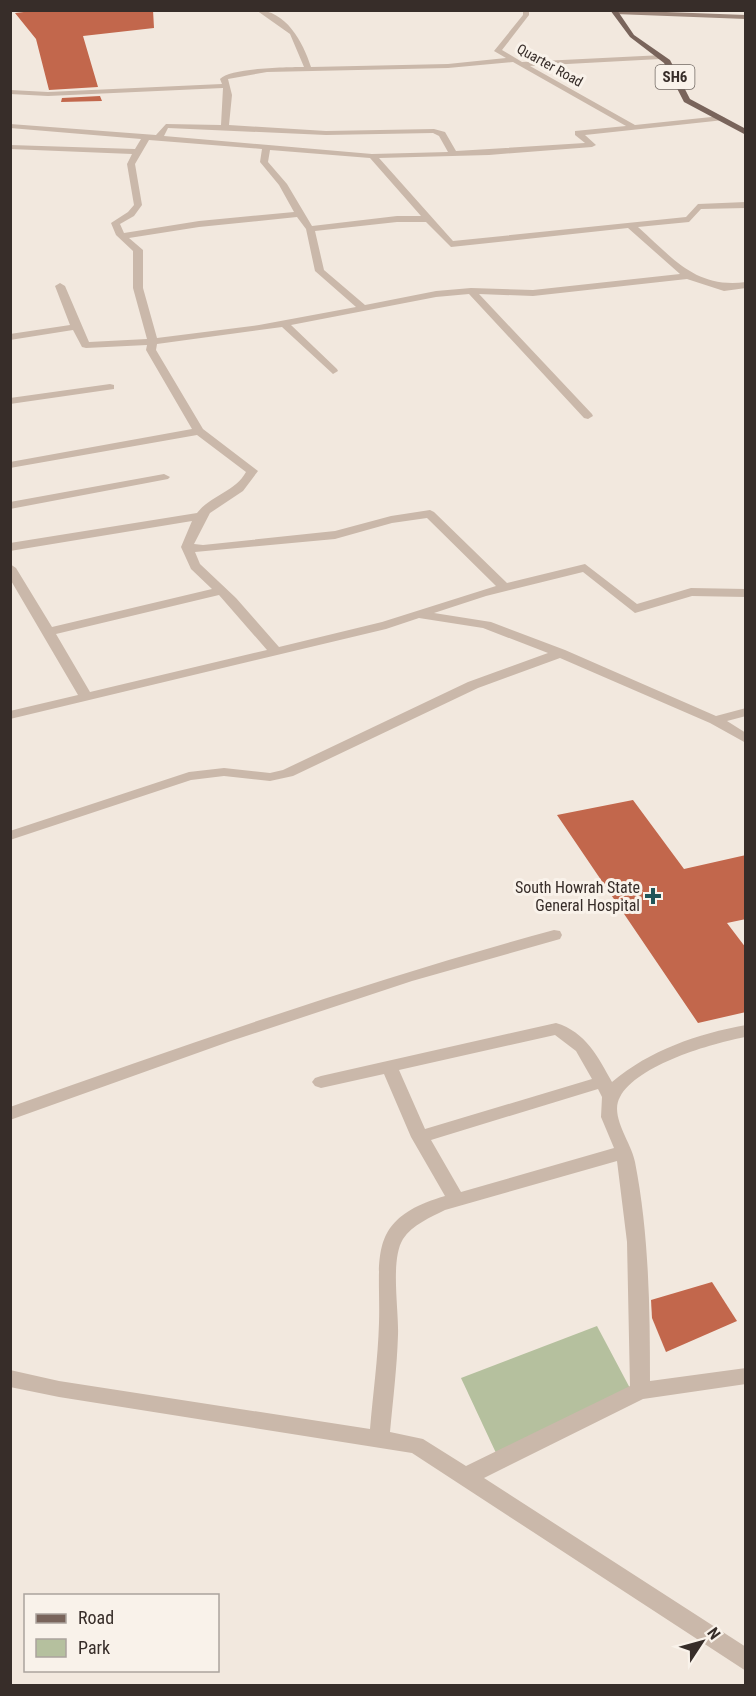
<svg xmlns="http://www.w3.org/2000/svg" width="756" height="1696" font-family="'Roboto Condensed',sans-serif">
<rect width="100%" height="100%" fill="#f2e8de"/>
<!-- green -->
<polygon fill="#b5c09e" points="597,1326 632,1392 503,1468 461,1378"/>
<!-- building -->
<g fill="#c2674c">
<polygon points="41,10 153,10 154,28 83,36 98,87 49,90 36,39 15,13"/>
<polygon points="100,96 102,101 61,102 62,98"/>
<polygon points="633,800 684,869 746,855 746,919 727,923 746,948 746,1012 698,1023 557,815"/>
<polygon points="712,1282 737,1321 666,1352 652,1318 651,1300"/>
</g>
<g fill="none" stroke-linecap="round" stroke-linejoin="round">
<!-- street -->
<g fill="#cab8aa" fill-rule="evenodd">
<polygon points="10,10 17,10 10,13"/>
<path d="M256,10C286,10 303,42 311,67L448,64L506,58L494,51L523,15V10H529V15L502,50L522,62L663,55L660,59L530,66L635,125L721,116L725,118L724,120L585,135L596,145L592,147L489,155L379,158L453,241L686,217L698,204L746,202V208L701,209L689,222L638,227C672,257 695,289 746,282V288L724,291L687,279L533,296L479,294L592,414L593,416L588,419L584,418L469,294L436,297L291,325L337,369L338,371L333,374L282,327L157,344L156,350L203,429L258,471L243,491L210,513L194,544L203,545L335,531L391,516L430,510L434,512L507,583L585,564L637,604L691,588L746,589V597L692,596L635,613L583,572L486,596L434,613L491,622L565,650L716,716L746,708V716L727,721L746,733V743L710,723L560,658L478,688L293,776L270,781L224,776L191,780L10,840V831L189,772L224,768L270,773L283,770L468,682L548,653L483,628L419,618L386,629L10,719V711L78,695L10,579V564L16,568L52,627L212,589L191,569L181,547L192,521L10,551V543L197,513C211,495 235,492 246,472L197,435L10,468V462L192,429L146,350L147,345L86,348L82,347L73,330L10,340V334L70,325L55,286L60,283L65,286L89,342L147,339L133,288V251L116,235L111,223L128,212L134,205L127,164L132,154L10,149V145L135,149L141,139L10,128V124L156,135L166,124L221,125L223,88L48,96L10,94V90L48,92L222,84L220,79C230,68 288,67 304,67L290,34ZM513,62L626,126L575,131V135L585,143L456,151L445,132L434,129L326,131L229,125L232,95L228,79L267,72L448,68ZM168,128L326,135L433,133L439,136L448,152L372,154L164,136ZM149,140L262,149L260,162L279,185L294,212L199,221L124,233L120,224L134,216L142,205L135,164ZM270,150L370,158L421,216H397L312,226L287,184L268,162ZM297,217L306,229L315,271L356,307L259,325L157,338L143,288V250L129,238L199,227ZM397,222H426L451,247L628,228L680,274L533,290L471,288L436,291L365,305L324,270L315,231ZM427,518L496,586L382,622L279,647L236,598L200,564L195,552L335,539L392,523ZM219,595L267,650L90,692L56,634Z"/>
<polygon points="110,384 114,385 114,389 10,404 10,398"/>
<polygon points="164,474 170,477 168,479 10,509 10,502"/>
<path d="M554,930L560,931L562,935L560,939L412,981L231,1041L10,1120V1107C190,1043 370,980 554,930Z"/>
<path d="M556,1023C586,1032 598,1057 612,1082C650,1050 697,1034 746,1025V1037C712,1043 637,1065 620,1097C609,1116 632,1143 635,1162C649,1234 650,1307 650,1381L746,1368V1384L643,1399L484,1478L746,1647V1671L412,1453L59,1397L10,1387V1370L59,1381L370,1429C373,1394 378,1358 379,1323C381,1258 365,1219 445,1196L411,1137L384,1074L321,1088L315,1086L312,1082L315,1078L321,1076ZM555,1035L576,1051L592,1079L425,1129L399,1070ZM598,1089L602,1097L601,1117L614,1148L461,1192L431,1140ZM617,1161L627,1242L630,1386L466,1466L423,1439L390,1432C393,1400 397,1367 398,1335C399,1310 390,1260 403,1239C412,1225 431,1217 445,1210Z"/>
</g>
<!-- secondary -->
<polygon fill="#9d877b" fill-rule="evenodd" points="613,10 746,15 746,19 615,14"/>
<!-- primary -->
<polygon fill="#79645b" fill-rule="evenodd" points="610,10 617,10 634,35 670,60 690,99 746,129 746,135 684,102 664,63 630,37"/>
</g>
<!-- markers -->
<path fill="#205558" stroke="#f9f2ea" stroke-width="2" d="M650 887h6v6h6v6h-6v6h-6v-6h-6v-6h6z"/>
<g text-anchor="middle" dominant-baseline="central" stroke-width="6" stroke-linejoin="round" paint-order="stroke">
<!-- far-street labels -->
<g font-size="14" fill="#372d29" stroke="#f9f2ea">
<text transform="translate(550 65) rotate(29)">Quarter Road</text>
</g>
<!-- shield labels -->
<rect fill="#f9f2ea" stroke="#716863" stroke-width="1.5" x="655.5" y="65" width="39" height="24" rx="4.5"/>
<g font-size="15" font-weight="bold" fill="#372d29">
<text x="675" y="77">SH6</text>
</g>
<!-- poi labels -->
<g font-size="16" fill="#372d29" stroke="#f9f2ea" text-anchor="end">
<text x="640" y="887">South Howrah State<tspan x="640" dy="18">General Hospital</tspan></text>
</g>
</g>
<!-- border -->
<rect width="756" height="1696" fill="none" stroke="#372d29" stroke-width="24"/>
<!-- legend -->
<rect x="24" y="1594" width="195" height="78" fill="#f9f2ea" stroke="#aba39d" stroke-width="1.5"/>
<rect x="36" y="1614" width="30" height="9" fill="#79645b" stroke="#aba39d" stroke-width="1.5"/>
<text x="78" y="1624" font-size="18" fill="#372d29">Road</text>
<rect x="36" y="1639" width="30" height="18" fill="#b5c09e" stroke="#aba39d" stroke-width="1.5"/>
<text x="78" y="1654" font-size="18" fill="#372d29">Park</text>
<!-- north arrow -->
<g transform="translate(702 1642) rotate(54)" stroke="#f9f2ea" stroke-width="4.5" paint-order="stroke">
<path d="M0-4.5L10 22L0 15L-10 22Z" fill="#372d29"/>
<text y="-9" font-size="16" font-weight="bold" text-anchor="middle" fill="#372d29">N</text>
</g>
</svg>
